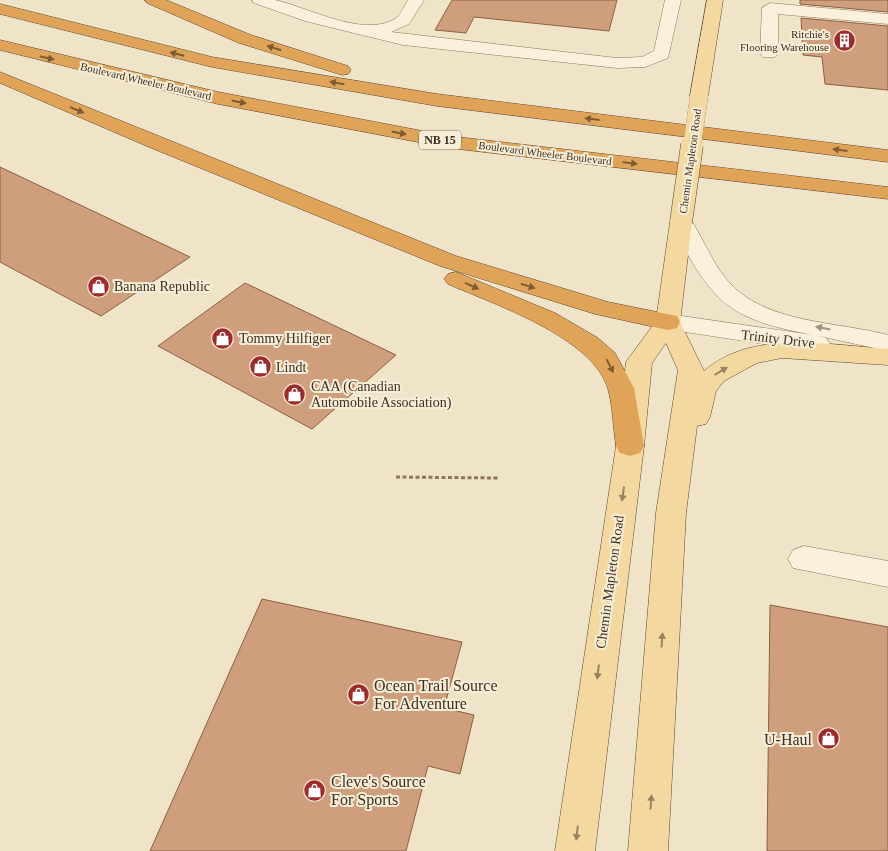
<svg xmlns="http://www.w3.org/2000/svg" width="888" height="851" font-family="'Times New Roman',serif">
<rect width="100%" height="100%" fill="#f0e4c8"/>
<!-- building -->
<g fill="#cf9f7d" stroke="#8d5f41">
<polygon points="452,0 617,0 609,31 474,17 466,33 435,30"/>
<polygon points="800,0 888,0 888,12 800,4"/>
<polygon points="801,18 888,26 888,90 825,84 822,57 803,55"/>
<polygon points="0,167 190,257 101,316 0,262"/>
<polygon points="245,283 396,355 312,429 158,346"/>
<polygon points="262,599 462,642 444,708 474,715 460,774 428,766 406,851 150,851"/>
<polygon points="770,605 888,627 888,851 767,851"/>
</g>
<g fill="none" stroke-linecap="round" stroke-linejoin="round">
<defs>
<g id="minor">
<path d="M252,0C260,0 268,0 275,0C308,7 362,38 395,19C401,15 404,6 408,0H424L409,24L391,32L617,58L642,57L654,51L665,0H681L668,58L645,67L617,68L403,45L305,21L254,3Z"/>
<polygon points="770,3 888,14 888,24 778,14 778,53 775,57 763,57 760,53 762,8"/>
<path d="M681,215L689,217C703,237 711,261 727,280C764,324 836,321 888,335V351L819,336L826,338L830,344L826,350L817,352L659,328L656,322L659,316L668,314L813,335C722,318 712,300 670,222L673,217Z"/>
<polygon points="804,546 888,561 888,587 793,568 788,559 793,550"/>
</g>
<g id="major">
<polygon points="707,0 723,0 708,96 705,100 693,100 690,96"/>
<path d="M681,215L689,217L692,222L680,322L704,371C752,329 830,345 888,349V365L782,358L757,363L724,381L716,391L710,417L706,424L697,426L686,513L668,851H628L656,513L678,370L666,343L652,363L644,446L595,851H555L616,446L626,362L656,321L670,222L673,217Z"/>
</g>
<g id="highway">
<polygon points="145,0 166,0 251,35 348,66 351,70 348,74 342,75 239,43 147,3"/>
<polygon points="0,4 212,57 437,94 888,150 888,162 437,106 212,67 0,14"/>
<polygon points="0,40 218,92 449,136 888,187 888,199 449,148 218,104 0,50"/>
<polygon points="0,72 456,256 608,302 677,316 680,322 677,328 668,330 595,314 440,266 149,147 0,83"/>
<path d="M456,272L555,313L598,338L615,353L634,388L644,446L640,453L630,456L620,453L616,446C613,427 613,407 608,389C593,337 493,304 448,284L444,279L448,274Z"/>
</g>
</defs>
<!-- minor casing -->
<use href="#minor" stroke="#8d765c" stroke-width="1"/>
<!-- major casing -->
<use href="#major" stroke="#5b4430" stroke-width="1"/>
<!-- highway casing -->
<use href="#highway" stroke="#5b4430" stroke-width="1"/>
<!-- path -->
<polyline stroke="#8d765c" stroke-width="3" stroke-dasharray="4 2.5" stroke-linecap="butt" points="396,477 499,478"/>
<!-- minor -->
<use href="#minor" fill="#faf1dc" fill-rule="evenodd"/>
<!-- major -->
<use href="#major" fill="#f3d9a0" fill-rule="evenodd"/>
<!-- highway -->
<use href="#highway" fill="#e0a458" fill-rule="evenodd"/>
<defs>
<polyline id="major-bridge-far1" points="692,146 699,96"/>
<polyline id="major-bridge" points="681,222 692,145"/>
</defs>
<!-- major-bridge-far1 casing -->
<use href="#major-bridge-far1" stroke="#5b4430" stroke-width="18" stroke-linecap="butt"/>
<!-- major-bridge casing -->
<use href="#major-bridge" stroke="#5b4430" stroke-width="23" stroke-linecap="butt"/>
<!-- major-bridge-far1 -->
<use href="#major-bridge-far1" stroke="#f3d9a0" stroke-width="18"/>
<!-- major-bridge -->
<use href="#major-bridge" stroke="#f3d9a0" stroke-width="22"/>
</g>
<!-- one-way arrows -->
<defs><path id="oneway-solid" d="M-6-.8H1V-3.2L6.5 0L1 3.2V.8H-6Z" transform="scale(1.25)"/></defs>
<g fill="#7e5d36">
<use href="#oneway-solid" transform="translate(274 48) rotate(-162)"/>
<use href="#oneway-solid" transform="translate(177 54) rotate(-166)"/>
<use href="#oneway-solid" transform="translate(47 58) rotate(13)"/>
<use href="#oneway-solid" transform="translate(337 83) rotate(-170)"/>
<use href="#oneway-solid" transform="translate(239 102) rotate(11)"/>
<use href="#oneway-solid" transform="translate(77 110) rotate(23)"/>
<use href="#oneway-solid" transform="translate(592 119) rotate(-173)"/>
<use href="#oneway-solid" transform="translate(399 133) rotate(11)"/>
<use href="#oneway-solid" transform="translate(840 150) rotate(-173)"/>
<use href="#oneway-solid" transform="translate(630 163) rotate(7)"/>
<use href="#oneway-solid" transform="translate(472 286) rotate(24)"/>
<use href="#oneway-solid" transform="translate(528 286) rotate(17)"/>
<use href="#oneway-solid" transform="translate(610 366) rotate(63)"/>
</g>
<use fill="#9c907e" href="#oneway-solid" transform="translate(823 328) rotate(-169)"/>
<g fill="#988460">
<use href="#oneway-solid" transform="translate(721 371) rotate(-31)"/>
<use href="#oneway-solid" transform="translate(623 494) rotate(98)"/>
<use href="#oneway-solid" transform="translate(662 640) rotate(-86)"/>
<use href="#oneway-solid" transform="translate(598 672) rotate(97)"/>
<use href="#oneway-solid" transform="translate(651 802) rotate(-86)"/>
<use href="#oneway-solid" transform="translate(577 833) rotate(97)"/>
</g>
<!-- icons -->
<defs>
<symbol id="building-disc" viewBox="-11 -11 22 22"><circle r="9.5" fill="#9e2a2b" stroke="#f7eed8"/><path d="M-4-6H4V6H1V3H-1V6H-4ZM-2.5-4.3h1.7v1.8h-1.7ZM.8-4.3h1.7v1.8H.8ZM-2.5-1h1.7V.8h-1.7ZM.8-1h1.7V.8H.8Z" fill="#fff"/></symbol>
<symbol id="shop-disc" viewBox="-11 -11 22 22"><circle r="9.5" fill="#9e2a2b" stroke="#f7eed8"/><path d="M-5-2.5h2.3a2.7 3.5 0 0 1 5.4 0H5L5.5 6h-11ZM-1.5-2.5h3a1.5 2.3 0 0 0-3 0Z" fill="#fff"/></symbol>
</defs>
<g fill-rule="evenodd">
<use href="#building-disc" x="832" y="28" width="25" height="25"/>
<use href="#shop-disc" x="86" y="274" width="25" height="25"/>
<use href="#shop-disc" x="210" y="326" width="25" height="25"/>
<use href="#shop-disc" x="248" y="354" width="25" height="25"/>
<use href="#shop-disc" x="282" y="382" width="25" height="25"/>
<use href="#shop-disc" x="346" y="682" width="25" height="25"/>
<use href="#shop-disc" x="816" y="726" width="25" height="25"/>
<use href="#shop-disc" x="302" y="778" width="25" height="25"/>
</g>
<g text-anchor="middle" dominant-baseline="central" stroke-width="4" stroke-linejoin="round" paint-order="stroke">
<!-- far-poi labels -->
<g font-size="11" fill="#3d2e20" stroke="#f7eed8" text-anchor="end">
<text x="829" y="34">Ritchie's<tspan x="829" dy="13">Flooring Warehouse</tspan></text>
</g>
<!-- far-street labels -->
<g font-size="11" fill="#3d2e20" stroke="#f7eed8">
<text transform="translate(146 81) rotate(13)">Boulevard Wheeler Boulevard</text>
<text transform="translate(545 153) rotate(7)">Boulevard Wheeler Boulevard</text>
<text transform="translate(690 161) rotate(-82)">Chemin Mapleton Road</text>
</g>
<!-- shield labels -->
<rect fill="#f7eed8" stroke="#756857" stroke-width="1" x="419" y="130.5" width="42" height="19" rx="4"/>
<g font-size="12" font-weight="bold" fill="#3d2e20">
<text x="440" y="140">NB 15</text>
</g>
<!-- poi labels -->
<g font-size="14" fill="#3d2e20" stroke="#f7eed8" text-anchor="start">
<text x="114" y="286">Banana Republic</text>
<text x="239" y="338">Tommy Hilfiger</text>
<text x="276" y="367">Lindt</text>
<text x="311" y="386">CAA (Canadian<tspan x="311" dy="16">Automobile Association)</tspan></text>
</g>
<!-- street labels -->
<g font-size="14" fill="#3d2e20" stroke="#f7eed8">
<text transform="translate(778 339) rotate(7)">Trinity Drive</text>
<text transform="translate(610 582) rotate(-82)">Chemin Mapleton Road</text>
</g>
<!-- near-poi labels -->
<g font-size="16" fill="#3d2e20" stroke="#f7eed8" text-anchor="start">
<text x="374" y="685">Ocean Trail Source<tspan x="374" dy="18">For Adventure</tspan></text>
<text x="812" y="739" text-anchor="end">U-Haul</text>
<text x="331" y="781">Cleve's Source<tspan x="331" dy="18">For Sports</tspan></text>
</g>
</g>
</svg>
